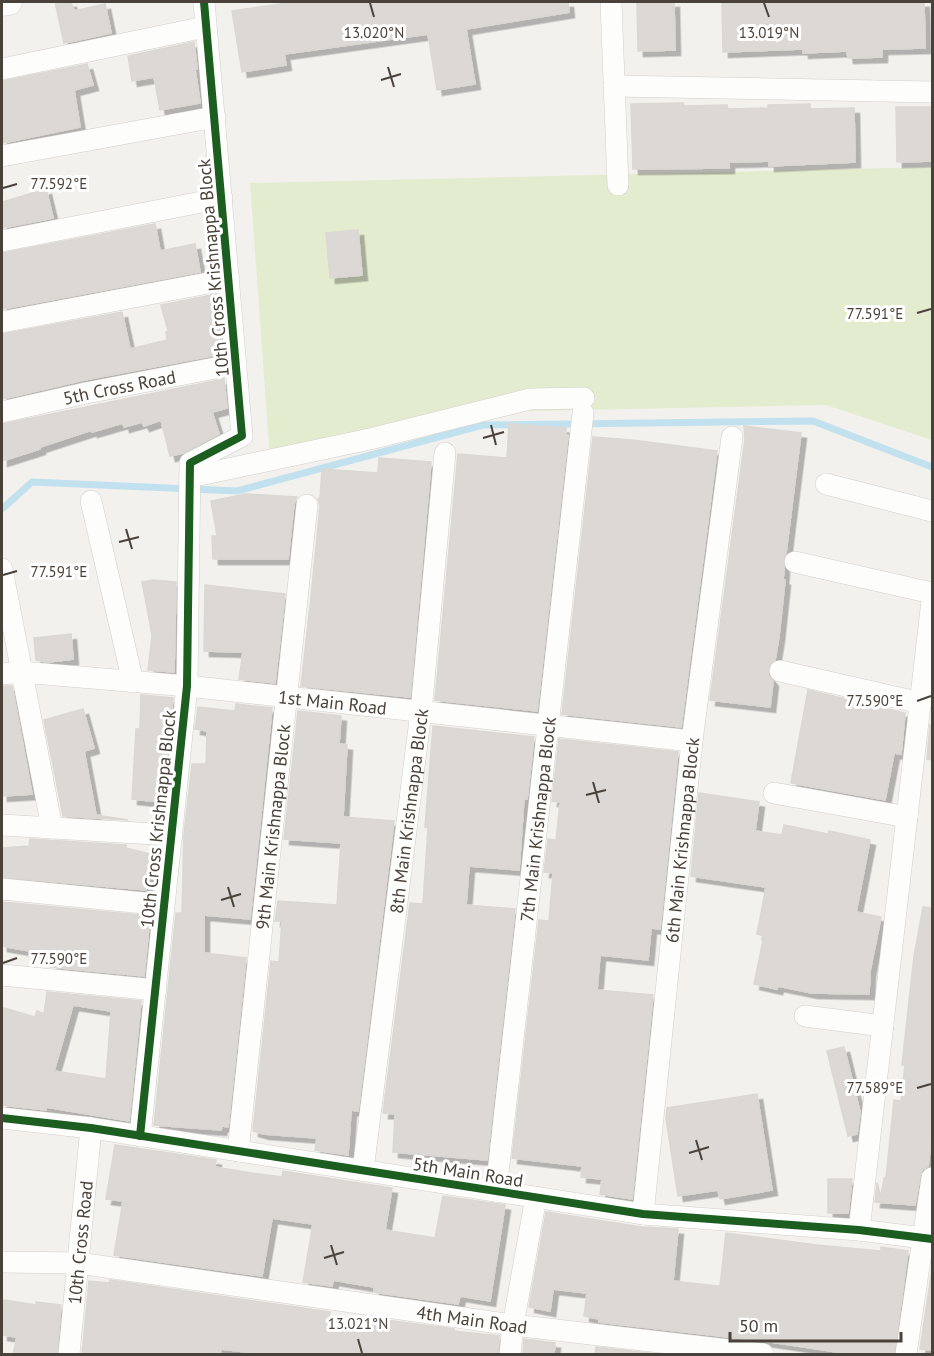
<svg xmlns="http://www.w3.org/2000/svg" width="934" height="1356" font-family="'PT Sans',sans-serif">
<defs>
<filter id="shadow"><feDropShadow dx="5.5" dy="5.5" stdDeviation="0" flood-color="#0004"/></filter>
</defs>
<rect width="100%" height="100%" fill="#f3f1ee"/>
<!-- green -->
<polygon fill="#e4ecd0" points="932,167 932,440 826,405 486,412 270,459 250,183"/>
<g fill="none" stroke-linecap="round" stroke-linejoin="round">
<!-- stream -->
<polyline stroke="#c2e1ee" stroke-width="7" points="2,509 32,482 237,491 483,425 813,421 932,467"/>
</g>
<!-- building -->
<g fill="#dbd8d5" stroke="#dbd8d4" stroke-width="1.5" fill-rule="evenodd" filter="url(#shadow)">
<polygon points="55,2 71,2 74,11 105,4 111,33 64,43"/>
<polygon points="294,2 568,2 569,12 466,29 475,84 437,90 428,34 284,54 286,65 242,72 232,11"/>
<polygon points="674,2 675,50 638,51 637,3"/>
<polygon points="722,2 924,2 925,48 882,49 882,57 848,58 847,51 803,53 803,49 723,52"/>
<polygon points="194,42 197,69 195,69 200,103 160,110 154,77 132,81 128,56"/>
<polygon points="87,64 93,85 74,90 80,127 2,143 2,81"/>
<polygon points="683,103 684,106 727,105 728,109 768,108 768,105 810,104 810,109 854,108 855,162 769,166 769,161 729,162 729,168 633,169 631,104"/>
<polygon points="896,107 933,107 933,161 897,162"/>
<polygon points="46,189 53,218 2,228 2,202"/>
<polygon points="155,224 160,251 195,244 200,272 2,309 2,253"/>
<polygon points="358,230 362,275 330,278 326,233"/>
<polygon points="217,294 222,354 84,380 2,399 2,334 122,312 130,349 167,340 166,332 168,331 161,305"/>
<polygon points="224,379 227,408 212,412 219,434 183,453 170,456 161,420 144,426 142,422 124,427 123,423 92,432 92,430 40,447 40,449 2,461 2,424"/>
<polygon points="509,424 566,428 566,435 568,435 537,711 435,700 458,454 507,458"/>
<polygon points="744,426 801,433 786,553 783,560 784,569 783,580 785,580 779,636 775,660 768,669 768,675 773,681 770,707 710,700 745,439"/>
<polygon points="593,437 632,440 717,451 681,727 562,714"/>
<polygon points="379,458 431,462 410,697 301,686 311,597 320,506 318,499 320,498 322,469 378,473"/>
<polygon points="246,494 297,497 294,504 288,559 213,559 212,536 217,536 211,501"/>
<polygon points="153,580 176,582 174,672 148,670 152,635 142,582"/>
<polygon points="205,585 285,594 275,683 239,679 243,652 204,651"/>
<polygon points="71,634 73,659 48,662 36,660 34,638"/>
<polygon points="2,686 12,686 32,794 2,796"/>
<polygon points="808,690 905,713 901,754 894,753 885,800 791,783"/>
<polygon points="141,695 173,698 162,802 132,799 136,729 140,729"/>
<polygon points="236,704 272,708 250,919 204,915 204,953 246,958 228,1127 222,1126 221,1130 154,1125 176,913 182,913 184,834 192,764 206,764 207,731 195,729 198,707 235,711"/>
<polygon points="83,709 94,748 84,751 96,815 128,820 63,816 44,720"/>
<polygon points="298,711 341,716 339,744 347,745 343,817 394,821 358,1111 351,1110 348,1155 315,1150 317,1138 264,1134 253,1131 271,961 279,962 282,921 275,921 278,901 337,905 341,843 284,839"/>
<polygon points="930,725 933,725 933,760 927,759"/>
<polygon points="433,726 534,737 527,799 524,798 519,870 469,866 466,905 515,909 487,1160 393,1152 395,1114 383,1113 410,903 423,904 428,828 425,827"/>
<polygon points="559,739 678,752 660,929 651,928 648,960 600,955 597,990 653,995 632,1199 600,1194 602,1179 581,1177 582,1166 512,1158 539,920 549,921 553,873 544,872 548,839 556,840 560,802 552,801"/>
<polygon points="699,793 759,802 755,831 782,835 784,825 828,834 829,831 870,840 856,912 881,917 870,971 869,994 812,993 778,986 777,989 754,984 764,936 757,934 766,887 691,876"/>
<polygon points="30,839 126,845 126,848 154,855 146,890 2,877 2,848 29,846"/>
<polygon points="2,902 150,916 144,976 51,967 53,955 2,946"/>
<polygon points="923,907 933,908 933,1124 928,1166 922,1170 920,1176 915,1205 875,1202 877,1183 881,1197 884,1178 886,1178 894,1100 901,1101 905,1065 902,1065 914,956"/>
<path d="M47,992L141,1001L129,1121L46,1107V1110L2,1105V1018L4,1008L35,1017L37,1011L44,1014ZM73,1005L111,1011L106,1079L54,1071Z"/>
<polygon points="844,1047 860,1112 857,1134 848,1136 827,1051"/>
<polygon points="757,1094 772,1190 720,1199 718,1190 678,1196 666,1119 667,1108"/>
<polygon points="115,1145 216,1160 215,1167 251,1173 282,1177 283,1171 392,1188 385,1230 435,1238 443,1196 505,1205 490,1301 460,1296 458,1304 374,1292 374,1287 333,1280 332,1286 303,1282 313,1224 272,1218 262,1276 114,1255 123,1201 106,1199"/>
<polygon points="828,1179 852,1179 848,1213 828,1213"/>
<polygon points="546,1212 641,1227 678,1229 673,1281 718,1286 720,1286 726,1233 816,1245 881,1251 881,1247 908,1251 894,1354 851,1354 764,1341 599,1322 599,1319 584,1316 587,1293 553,1289 550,1311 529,1307"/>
<polygon points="933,1262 933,1350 920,1349"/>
<polygon points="110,1280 330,1312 328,1329 369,1333 371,1318 454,1329 454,1331 499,1336 498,1354 255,1354 255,1353 221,1349 220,1354 82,1354 89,1281 109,1283"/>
<polygon points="4,1300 36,1305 36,1302 61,1305 57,1354 13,1354 17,1337 2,1335"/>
<polygon points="524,1339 555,1343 554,1354 523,1354"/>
<polygon points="596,1347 657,1354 595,1354"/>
</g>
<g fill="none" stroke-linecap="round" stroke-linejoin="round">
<defs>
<g id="minor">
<polyline points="611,2 618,185"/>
<polyline points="2,69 205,27"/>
<polyline points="614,86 932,92"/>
<polyline points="2,156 215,117"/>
<polyline points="2,241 222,198"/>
<polyline points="2,322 229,279"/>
<path id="s1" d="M2,412L86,393L236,364"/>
<polyline points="190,477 370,439 530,399 584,398"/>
<polyline points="826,484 932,511"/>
<polyline points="91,501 133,682"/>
<polyline points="795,562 932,593"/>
<polyline points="2,569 52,828"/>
<polyline points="780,671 921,703"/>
<path id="s2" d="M2,674L21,672L187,686L692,741"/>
<polyline points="774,793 907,817"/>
<polyline points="2,825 172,835"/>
<polyline points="2,889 164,905"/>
<polyline points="2,975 156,990"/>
<polyline points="805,1016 883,1026"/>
<polyline points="2,1118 91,1128 643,1214 859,1230 932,1239"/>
<polyline points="140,1136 187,686 190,463 242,436 204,2"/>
<path id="s3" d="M238,1151L307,505"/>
<path id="s4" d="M363,1170L421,712L445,453"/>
<path id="s5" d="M496,1191L583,413"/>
<path id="s6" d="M643,1214L692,741L732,437"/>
<polyline points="859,1230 932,601"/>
<path id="s7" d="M2,1262L78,1263L513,1325L763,1354"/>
<path id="s8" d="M69,1354L91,1128"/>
<polyline points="510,1354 513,1325 536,1197"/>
<polyline points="906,1354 932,1178"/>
</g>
<polyline id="tertiary" points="2,3 9,2"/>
</defs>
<!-- minor casing -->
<use href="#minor" stroke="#d1cfcc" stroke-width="22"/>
<!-- tertiary casing -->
<use href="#tertiary" stroke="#d1cfcc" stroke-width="27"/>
<!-- minor -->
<use href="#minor" stroke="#fdfdfc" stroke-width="21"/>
<!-- tertiary -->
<use href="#tertiary" stroke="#fdfdfc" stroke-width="26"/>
<defs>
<g id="cycleway">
<polyline points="2,1118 91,1128 643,1214 859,1230 932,1239"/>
<polyline points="140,1136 187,686 190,463 242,436 204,2"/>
</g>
</defs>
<!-- cycleway casing -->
<use href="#cycleway" stroke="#fff" stroke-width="11"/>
<!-- cycleway -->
<use href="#cycleway" stroke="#1b5e20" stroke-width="8"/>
</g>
<!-- ticks -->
<path fill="none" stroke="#4a423a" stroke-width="2" d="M370,3L374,17M764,3L769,17M388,67L394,87M381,80L401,74M3,188L17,184M917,313L931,309M491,425L496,445M483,438L504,432M126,529L132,549M119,542L139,537M3,575L17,571M917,701L931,696M593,782L599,803M586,795L606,790M228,887L234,907M221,900L241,894M3,963L17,958M917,1088L931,1084M696,1140L702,1160M689,1153L709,1147M331,1245L337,1265M324,1258L344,1252M358,1339L362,1353"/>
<g text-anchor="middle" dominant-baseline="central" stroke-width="6" stroke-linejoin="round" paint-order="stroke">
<!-- street labels -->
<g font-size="18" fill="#4a423a" stroke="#fff">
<text transform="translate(213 268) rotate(-95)">10th Cross Krishnappa Block</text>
<text stroke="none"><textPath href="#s1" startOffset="120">5th Cross Road</textPath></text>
<text stroke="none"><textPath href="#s2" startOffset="332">1st Main Road</textPath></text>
<text stroke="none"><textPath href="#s4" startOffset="362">8th Main Krishnappa Block</textPath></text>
<text transform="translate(158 819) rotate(-84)">10th Cross Krishnappa Block</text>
<text stroke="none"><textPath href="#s5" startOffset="374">7th Main Krishnappa Block</textPath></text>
<text stroke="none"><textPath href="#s3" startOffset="326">9th Main Krishnappa Block</textPath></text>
<text stroke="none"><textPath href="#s6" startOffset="376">6th Main Krishnappa Block</textPath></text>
<text transform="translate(468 1172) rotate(9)">5th Main Road</text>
<text stroke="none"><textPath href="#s8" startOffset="112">10th Cross Road</textPath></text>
<text stroke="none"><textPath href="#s7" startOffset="474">4th Main Road</textPath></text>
</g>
</g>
<g font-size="15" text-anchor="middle" fill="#4a423a" stroke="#fff" stroke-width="6" stroke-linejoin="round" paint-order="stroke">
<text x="374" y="38">13.020°N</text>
<text x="769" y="38">13.019°N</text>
<text x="59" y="189">77.592°E</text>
<text x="875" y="319">77.591°E</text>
<text x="59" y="577">77.591°E</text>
<text x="875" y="706">77.590°E</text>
<text x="59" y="964">77.590°E</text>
<text x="875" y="1093">77.589°E</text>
<text x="358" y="1329">13.021°N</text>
</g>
<!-- border -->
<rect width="934" height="1356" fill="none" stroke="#4a423a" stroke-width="6"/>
<!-- scale -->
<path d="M730 1332v9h171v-9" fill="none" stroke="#4a423a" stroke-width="3"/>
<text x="739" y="1332" font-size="18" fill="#4a423a" stroke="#ffffff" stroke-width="4.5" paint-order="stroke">50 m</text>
</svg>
